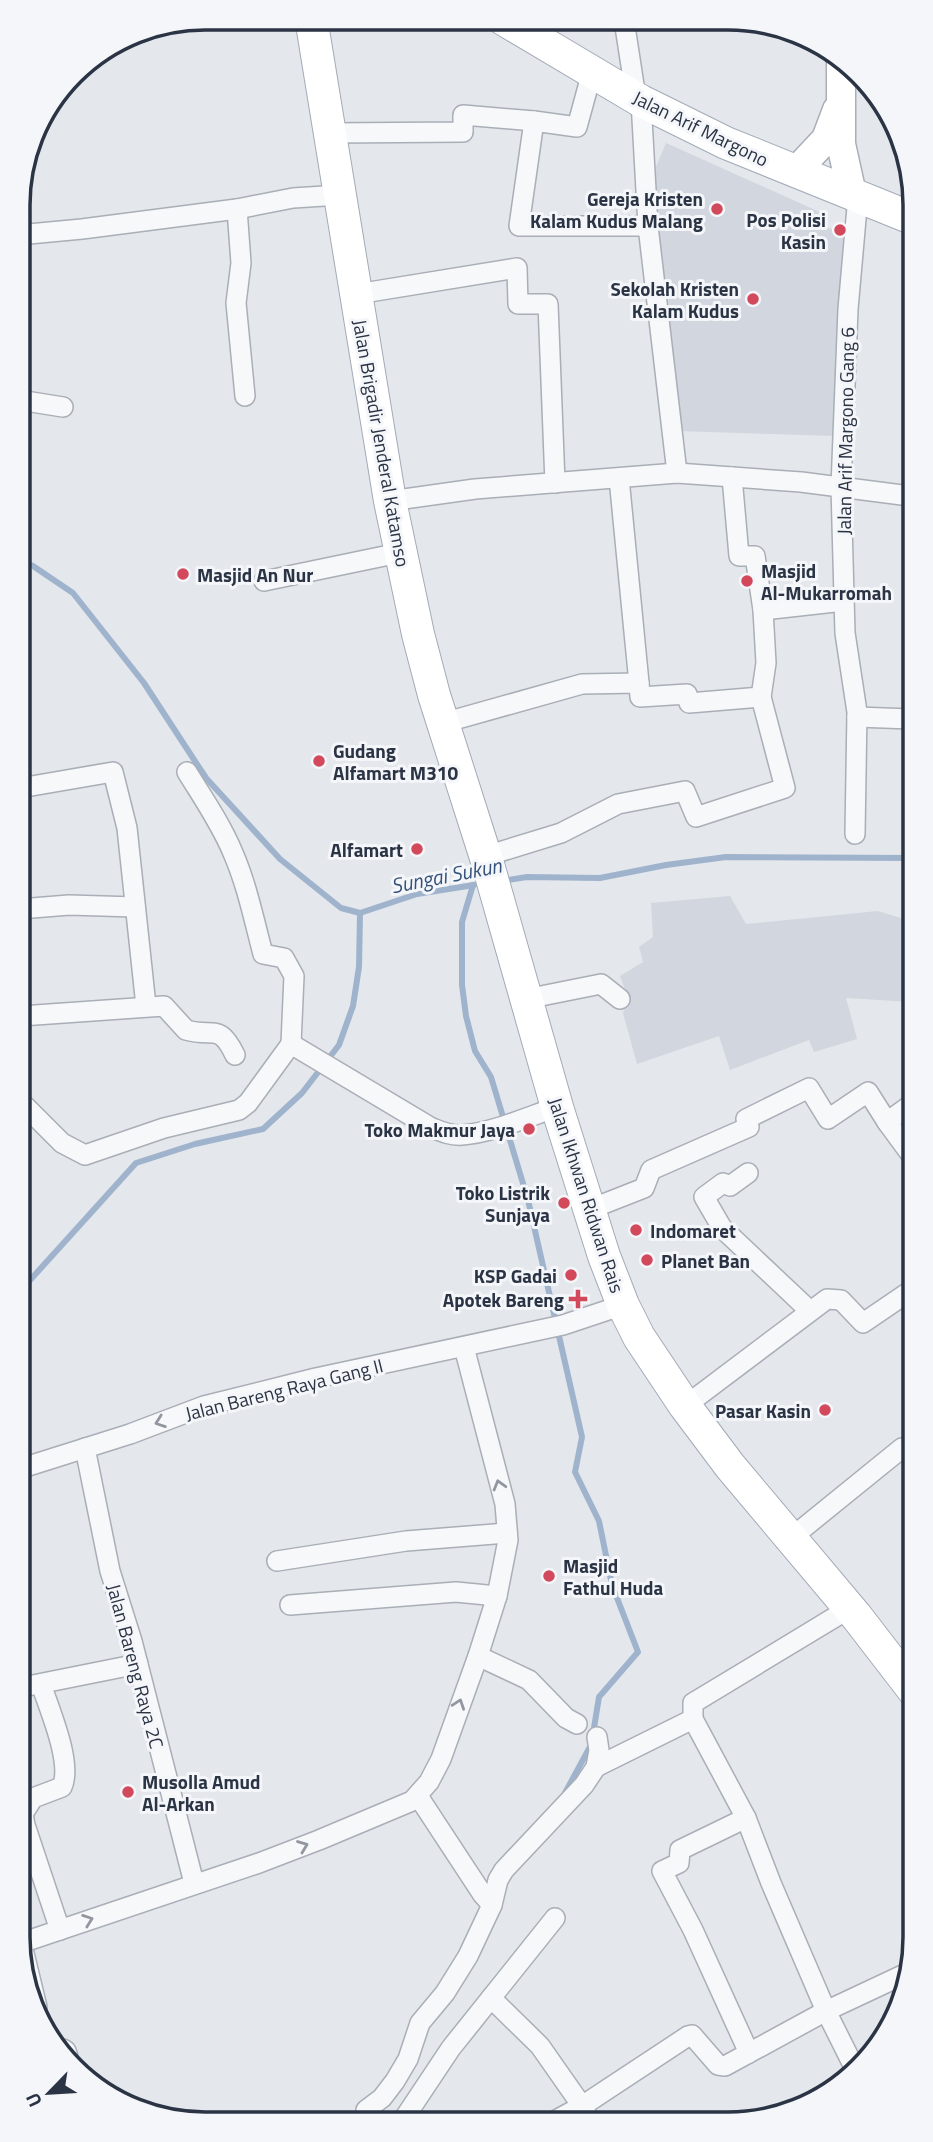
<svg xmlns="http://www.w3.org/2000/svg" width="933" height="2142" font-family="'Titillium Web',sans-serif">
<rect width="100%" height="100%" fill="#e4e7ec"/>
<!-- built -->
<g fill="#d2d6de">
<polygon points="666,143 822,213 818,222 847,237 836,436 677,431 649,183"/>
<polygon points="730,896 746,924 878,911 907,920 912,925 912,1002 846,998 857,1039 814,1052 809,1040 730,1070 719,1036 637,1064 623,1013 628,998 620,976 643,962 639,947 653,937 651,903"/>
</g>
<g fill="none" stroke-linecap="round" stroke-linejoin="round">
<!-- stream -->
<g stroke="#9fb4cc" stroke-width="6">
<polyline points="19,560 33,566 73,593 144,683 206,778 280,859 341,908 360,913 417,894 474,885"/>
<polyline points="502,881 527,877 600,878 666,865 726,857 911,858"/>
<polyline points="473,885 462,922 462,985 466,1016 475,1051 491,1077 528,1200 582,1437 575,1472 599,1521 612,1585 638,1652 599,1697 593,1734"/>
<polyline points="22,1289 136,1163 195,1144 263,1129 302,1093 339,1045 353,1006 359,967 360,913"/>
<polyline points="565,1793 591,1745"/>
<polyline points="353,2120 364,2109"/>
</g>
<defs>
<g id="minor">
<polyline points="624,20 636,98"/>
<polyline points="592,72 577,127 534,121 519,226 648,226"/>
<polyline points="641,101 648,226 677,473"/>
<polyline points="330,133 463,132 463,115 534,121"/>
<polyline points="237,209 241,263 236,303 245,396"/>
<polyline points="18,235 82,229 237,209 293,198 340,195"/>
<polyline points="357,294 517,268 518,304 548,304 555,483"/>
<polyline points="19,400 63,407"/>
<polyline points="732,477 739,556 755,556 763,610 844,601"/>
<polyline points="619,478 639,683"/>
<polyline points="390,501 475,489 677,473 801,482 910,496"/>
<polyline points="264,581 399,553"/>
<polyline points="857,717 911,719"/>
<polyline points="443,723 582,684 639,683 640,697 687,694 689,703 761,697 766,663 763,610"/>
<path d="M187,772C203,798 221,824 233,853C247,885 254,920 263,954L284,958L294,976L291,1044"/>
<polyline points="20,788 113,772 127,828 146,1006"/>
<polyline points="855,834 857,712 845,633 841,487 848,309 858,196"/>
<polyline points="486,856 561,833 618,804 685,791 696,817 785,788 761,697"/>
<polyline points="20,909 69,905 135,907"/>
<polyline points="526,999 601,984 620,999"/>
<path d="M21,1016L164,1006L186,1030C214,1038 219,1022 235,1055"/>
<path d="M21,1102L62,1143L85,1155L164,1128L239,1110L248,1103L291,1044L430,1127C440,1131 450,1136 462,1135C492,1133 527,1117 557,1107"/>
<polyline points="887,1122 912,1156"/>
<polyline points="748,1173 730,1186 723,1183 704,1197 722,1228 810,1311"/>
<polyline points="588,1210 644,1188 651,1170 749,1127 746,1119 809,1088 828,1119 868,1092 887,1122 912,1104"/>
<polyline points="685,1406 827,1299 841,1300 863,1323 913,1289"/>
<polyline points="85,1448 110,1571 132,1641 194,1883"/>
<polyline points="22,1468 130,1434 204,1406 316,1378 563,1325 623,1305"/>
<polyline points="791,1538 902,1448"/>
<polyline points="277,1561 406,1541 507,1533"/>
<polyline points="290,1605 456,1592 497,1596"/>
<polyline points="850,1608 693,1703 693,1719 746,1818 771,1883 826,2011 856,2071"/>
<polyline points="478,1656 529,1680 566,1718 577,1724"/>
<polyline points="23,1687 138,1664"/>
<polyline points="596,1767 693,1719"/>
<polyline points="418,1796 483,1895 492,1905"/>
<path d="M23,1814L33,1798L62,1787C73,1763 49,1709 41,1684"/>
<polyline points="23,1814 25,1825 60,1930"/>
<polyline points="746,1818 680,1850 679,1863 662,1871 693,1930 749,2053"/>
<polyline points="24,1942 259,1863 319,1840 412,1801 429,1782 441,1759 478,1656 497,1596 508,1540 505,1504 464,1347"/>
<polyline points="24,1953 37,2007"/>
<polyline points="491,1998 540,2046 582,2106 558,2119"/>
<polyline points="63,2049 66,2051 68,2057"/>
<polyline points="366,2110 382,2098 395,2081 408,2059 420,2023 445,1993 468,1956 492,1905 498,1880 504,1870 584,1785 596,1767 599,1750 597,1737"/>
<polyline points="589,2119 582,2106 688,2036 692,2035 718,2065 725,2066 826,2011 907,1973"/>
<polyline points="403,2120 451,2048 555,1918"/>
</g>
<g id="secondary">
<polyline points="841,59 841,144 852,194"/>
<polyline points="795,172 826,139 837,110"/>
</g>
<g id="primary">
<polyline points="311,18 390,501 418,634 434,695 487,861 557,1107 604,1256 623,1305 639,1337 685,1406 730,1466 857,1617 914,1691"/>
<polyline points="503,19 641,101 726,143 909,217"/>
</g>
</defs>
<!-- minor casing -->
<use href="#minor" stroke="#a9aeb7" stroke-width="22"/>
<!-- secondary casing -->
<use href="#secondary" stroke="#a9aeb7" stroke-width="31"/>
<!-- primary casing -->
<use href="#primary" stroke="#a3abb8" stroke-width="34"/>
<!-- minor -->
<use href="#minor" stroke="#f7f8fa" stroke-width="19"/>
<!-- secondary -->
<use href="#secondary" stroke="#fff" stroke-width="28"/>
<!-- primary -->
<use href="#primary" stroke="#fff" stroke-width="32"/>
</g>
<!-- one-way arrows -->
<defs><path id="oneway-chevron" d="M-2-3.5L2.5 0L-2 3.5" fill="none" stroke-width="1.6" stroke-linecap="round" stroke-linejoin="round" transform="scale(1.75)"/></defs>
<g stroke="#9196a0">
<use href="#oneway-chevron" transform="translate(160 1422) rotate(160)"/>
<use href="#oneway-chevron" transform="translate(499 1485) rotate(-106)"/>
<use href="#oneway-chevron" transform="translate(459 1704) rotate(-71)"/>
<use href="#oneway-chevron" transform="translate(303 1846) rotate(-21)"/>
<use href="#oneway-chevron" transform="translate(88 1920) rotate(-20)"/>
</g>
<!-- markers -->
<g fill="#d1495b" stroke="#f4f6f9" stroke-width="2.5">
<circle cx="717" cy="209" r="7"/>
<circle cx="840" cy="230" r="7"/>
<circle cx="753" cy="299" r="7"/>
<circle cx="183" cy="574" r="7"/>
<circle cx="747" cy="581" r="7"/>
<circle cx="319" cy="761" r="7"/>
<circle cx="417" cy="849" r="7"/>
<circle cx="529" cy="1129" r="7"/>
<circle cx="564" cy="1203" r="7"/>
<circle cx="636" cy="1230" r="7"/>
<circle cx="647" cy="1260" r="7"/>
<circle cx="571" cy="1275" r="7"/>
<path d="M574.5 1288.5h7v7h7v7h-7v7h-7v-7h-7v-7h7z"/>
<circle cx="825" cy="1410" r="7"/>
<circle cx="549" cy="1576" r="7"/>
<circle cx="128" cy="1792" r="7"/>
</g>
<g text-anchor="middle" dominant-baseline="central" stroke-width="6" stroke-linejoin="round" paint-order="stroke">
<!-- street labels -->
<g font-size="19" fill="#2b3445" stroke="#f4f6f9">
<text transform="translate(701 128) rotate(26)">Jalan Arif Margono</text>
<text transform="translate(845 431) rotate(-89)">Jalan Arif Margono Gang 6</text>
<text transform="translate(382 443) rotate(80)">Jalan Brigadir Jenderal Katamso</text>
<text transform="translate(587 1195) rotate(72)">Jalan Ikhwan Ridwan Rais</text>
<text transform="translate(284 1389) rotate(-14)">Jalan Bareng Raya Gang II</text>
<text transform="translate(136 1666) rotate(75)">Jalan Bareng Raya 2C</text>
</g>
<!-- poi labels -->
<g font-size="19" font-weight="bold" fill="#2b3445" stroke="#f4f6f9" text-anchor="end">
<text x="703" y="198">Gereja Kristen<tspan x="703" dy="22">Kalam Kudus Malang</tspan></text>
<text x="826" y="219">Pos Polisi<tspan x="826" dy="22">Kasin</tspan></text>
<text x="739" y="288">Sekolah Kristen<tspan x="739" dy="22">Kalam Kudus</tspan></text>
<text x="761" y="570" text-anchor="start">Masjid<tspan x="761" dy="22">Al-Mukarromah</tspan></text>
<text x="197" y="574" text-anchor="start">Masjid An Nur</text>
<text x="333" y="750" text-anchor="start">Gudang<tspan x="333" dy="22">Alfamart M310</tspan></text>
<text x="403" y="849">Alfamart</text>
<text x="515" y="1129">Toko Makmur Jaya</text>
<text x="550" y="1192">Toko Listrik<tspan x="550" dy="22">Sunjaya</tspan></text>
<text x="650" y="1230" text-anchor="start">Indomaret</text>
<text x="661" y="1260" text-anchor="start">Planet Ban</text>
<text x="557" y="1275">KSP Gadai</text>
<text x="564" y="1299">Apotek Bareng</text>
<text x="811" y="1410">Pasar Kasin</text>
<text x="563" y="1565" text-anchor="start">Masjid<tspan x="563" dy="22">Fathul Huda</tspan></text>
<text x="142" y="1781" text-anchor="start">Musolla Amud<tspan x="142" dy="22">Al-Arkan</tspan></text>
</g>
<!-- water labels -->
<g font-size="21" font-style="italic" fill="#34527a" stroke="#f4f6f9">
<text transform="translate(446 875) rotate(-11)">Sungai Sukun</text>
</g>
</g>
<!-- crop -->
<path d="M0 0H933V2142H0ZM205 30H728A175 175 0 0 1 903 205V1937A175 175 0 0 1 728 2112H205A175 175 0 0 1 30 1937V205A175 175 0 0 1 205 30Z" fill="#f4f6f9" fill-rule="evenodd"/>
<path fill="none" stroke="#2b3445" stroke-width="3.5" d="M205 30H728A175 175 0 0 1 903 205V1937A175 175 0 0 1 728 2112H205A175 175 0 0 1 30 1937V205A175 175 0 0 1 205 30Z"/>
<!-- north arrow -->
<g transform="translate(49 2093) rotate(245)" stroke="#f4f6f9" stroke-width="5" paint-order="stroke">
<path d="M0-5L12 26L0 18L-12 26Z" fill="#2b3445"/>
<text y="-10" font-size="19" font-weight="bold" text-anchor="middle" fill="#2b3445">U</text>
</g>
</svg>
